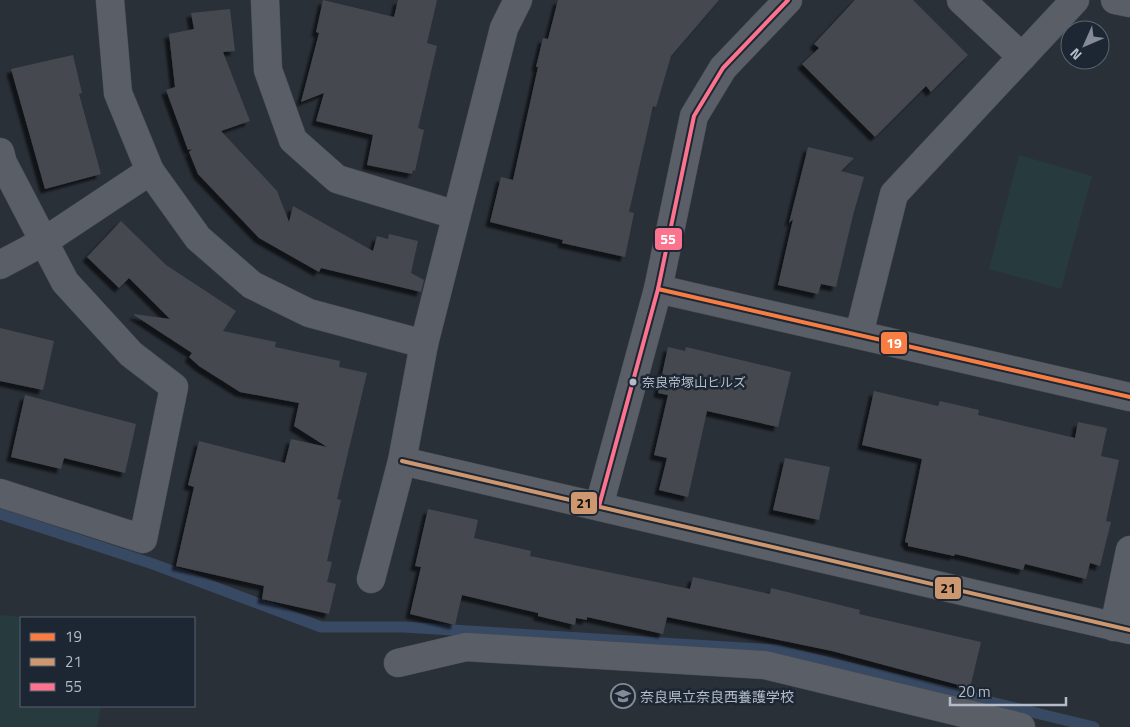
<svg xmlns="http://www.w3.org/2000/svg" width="1130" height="727" font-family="'Titillium Web','Noto Sans JP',sans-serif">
<defs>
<filter id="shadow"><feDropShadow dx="-4.5" dy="4.5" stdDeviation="1" flood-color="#0009"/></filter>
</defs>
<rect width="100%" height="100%" fill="#2a3038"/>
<!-- green -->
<g fill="#273a3e">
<polygon points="1019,155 1092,176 1061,289 989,269"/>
<polygon points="0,615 34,618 21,618 21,706 101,706 97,727 0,727"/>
</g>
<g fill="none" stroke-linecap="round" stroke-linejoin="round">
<!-- stream -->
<polyline stroke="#384963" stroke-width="11" points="0,514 153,564 321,627 403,627 777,650 1094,727"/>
</g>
<!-- building -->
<g fill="#444950" filter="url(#shadow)">
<polygon points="323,0 394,17 398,0 437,0 427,43 437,46 418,128 424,130 415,171 413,170 412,174 367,165 373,135 316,121 324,93 301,102 319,33 316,32"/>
<polygon points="558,0 719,0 671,56 656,107 653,106 629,212 634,213 625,257 562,243 563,240 490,222 501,177 513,180 538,67 536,67 543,38 548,39"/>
<polygon points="855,0 913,0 968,55 931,92 926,86 875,137 802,64 819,48 814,44"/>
<polygon points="230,9 235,51 223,52 250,121 221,131 277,191 289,222 293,206 373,251 377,236 388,239 389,234 418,241 411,273 424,280 421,292 321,268 319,272 259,238 198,174 189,152 192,149 188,150 166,90 175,87 169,34 194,29 191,13"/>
<polygon points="73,55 82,93 79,94 101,174 45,189 11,69"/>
<polygon points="808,147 854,158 841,171 864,177 853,215 836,287 821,284 818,294 778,285 793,219 789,223"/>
<polygon points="121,221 166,265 236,311 223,331 276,342 275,347 340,361 339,367 367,373 337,499 341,500 327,561 332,562 327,582 336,584 329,614 262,599 264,586 176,566 194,487 188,485 199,441 285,463 291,439 327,447 294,426 299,403 240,392 199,366 189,357 192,353 134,315 134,314 170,319 129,278 119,288 87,257"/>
<polygon points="0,328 54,341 43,390 0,381"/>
<polygon points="668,347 685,351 686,347 791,372 778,427 707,411 688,497 659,490 667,458 654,455 668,395 658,393"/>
<polygon points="874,391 938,406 940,401 979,410 978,415 1075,438 1078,422 1107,428 1101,456 1119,460 1106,521 1111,522 1100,566 1090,563 1086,579 1025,564 1023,570 955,554 954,556 908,546 908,543 905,542 922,459 862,445"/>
<polygon points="25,395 136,424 125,473 64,458 61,469 11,457"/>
<polygon points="785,458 830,467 819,520 773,510"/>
<polygon points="428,509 478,520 474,538 531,551 530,556 690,589 693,577 770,594 771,588 860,610 859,614 981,642 970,688 832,651 667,617 663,634 587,617 587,620 576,618 575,625 538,616 538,613 462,595 455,625 410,614 421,567 415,566"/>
</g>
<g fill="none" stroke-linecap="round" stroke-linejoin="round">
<defs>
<g id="minor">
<polyline points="110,0 118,93 150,171 198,238 252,285 309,313 424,344"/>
<polyline points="265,0 268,70 293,140 337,179 456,215"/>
<polyline points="961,0 1022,57"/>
<polyline points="1115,0 1130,3"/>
<polyline points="0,152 3,163 65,282 131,354 174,387 143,539 0,493"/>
<polyline points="0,265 43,242 150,171"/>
<polyline points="658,289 1130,397"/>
<polyline points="859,334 894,194 1075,0"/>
<polyline points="402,461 1130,630"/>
<polyline points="599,506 658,289 694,116 723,68 788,0"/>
<polyline points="371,579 402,461 424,344 504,28 518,0"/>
<polyline points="1114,627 1130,550"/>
<polyline points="398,663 466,647 765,665 1021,727"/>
</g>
</defs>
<!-- minor casing -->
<use href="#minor" stroke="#484c53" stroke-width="29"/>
<!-- minor -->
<use href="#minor" stroke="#5a5e66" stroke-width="28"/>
<defs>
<polyline id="bus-1" points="658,289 1130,397"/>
<polyline id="bus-2" points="402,461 1130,630"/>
<polyline id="bus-3" points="599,506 658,289 694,116 723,68 788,0"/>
</defs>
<!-- bus-1 casing -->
<use href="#bus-1" stroke="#1d2633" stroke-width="8"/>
<!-- bus-2 casing -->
<use href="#bus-2" stroke="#1d2633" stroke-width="8"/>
<!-- bus-3 casing -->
<use href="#bus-3" stroke="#1d2633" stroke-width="8"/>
<!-- bus-1 -->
<use href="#bus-1" stroke="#f77d43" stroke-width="4"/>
<!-- bus-2 -->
<use href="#bus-2" stroke="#cd976f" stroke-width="4"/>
<!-- bus-3 -->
<use href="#bus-3" stroke="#fc738d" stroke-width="4"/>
</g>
<!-- icons -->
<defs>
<symbol id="school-ring" viewBox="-11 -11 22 22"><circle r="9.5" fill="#1d2633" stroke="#848b96" stroke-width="1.5"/><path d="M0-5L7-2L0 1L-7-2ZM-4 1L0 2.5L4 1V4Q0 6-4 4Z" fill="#848b96"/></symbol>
</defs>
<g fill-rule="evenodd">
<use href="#school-ring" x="609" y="682" width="28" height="28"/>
</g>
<!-- markers -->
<circle fill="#b4bcc9" stroke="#1d2633" stroke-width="2" cx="633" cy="382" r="4.5"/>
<g text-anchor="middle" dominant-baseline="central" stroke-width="5" stroke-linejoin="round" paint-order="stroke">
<!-- bus labels -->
<g font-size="13" fill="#b4bcc9" stroke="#1d2633" text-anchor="start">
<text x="642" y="382">奈良帝塚山ヒルズ</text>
</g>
<!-- poi labels -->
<g font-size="14" fill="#b4bcc9" stroke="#1d2633" text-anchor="start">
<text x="640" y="696">奈良県立奈良西養護学校</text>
</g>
</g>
<g stroke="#1d2633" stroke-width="2">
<rect x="654" y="227" width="29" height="24" rx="5" fill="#fc738d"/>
<rect x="880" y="331" width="28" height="24" rx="5" fill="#f77d43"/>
<rect x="570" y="491" width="28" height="24" rx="5" fill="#cd976f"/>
<rect x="934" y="576" width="28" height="24" rx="5" fill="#cd976f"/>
</g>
<g font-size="14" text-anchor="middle" font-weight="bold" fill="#fff">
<text x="668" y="244">55</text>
<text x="894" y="348">19</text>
</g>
<g font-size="14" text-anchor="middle" font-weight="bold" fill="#111">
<text x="584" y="508">21</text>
<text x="948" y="593">21</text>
</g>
<!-- legend -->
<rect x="20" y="617" width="175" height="90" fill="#1d2633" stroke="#59626f"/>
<rect x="30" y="633" width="25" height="8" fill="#f77d43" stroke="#59626f"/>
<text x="65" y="642" font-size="15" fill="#b4bcc9">19</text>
<rect x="30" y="658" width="25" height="8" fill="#cd976f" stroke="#59626f"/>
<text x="65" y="667" font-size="15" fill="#b4bcc9">21</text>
<rect x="30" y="683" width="25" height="8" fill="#fc738d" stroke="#59626f"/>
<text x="65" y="692" font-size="15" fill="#b4bcc9">55</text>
<!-- north arrow -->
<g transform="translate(1085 45) rotate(225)"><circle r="24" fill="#1d2633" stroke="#59626f"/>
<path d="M0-4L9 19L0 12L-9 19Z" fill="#848b96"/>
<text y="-8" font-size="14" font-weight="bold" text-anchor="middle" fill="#b4bcc9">N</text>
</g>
<!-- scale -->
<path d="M950 697v8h116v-8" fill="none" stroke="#b4bcc9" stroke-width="2.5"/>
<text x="958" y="697" font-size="15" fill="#b4bcc9" stroke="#1d2633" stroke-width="4" paint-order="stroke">20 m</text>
</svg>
